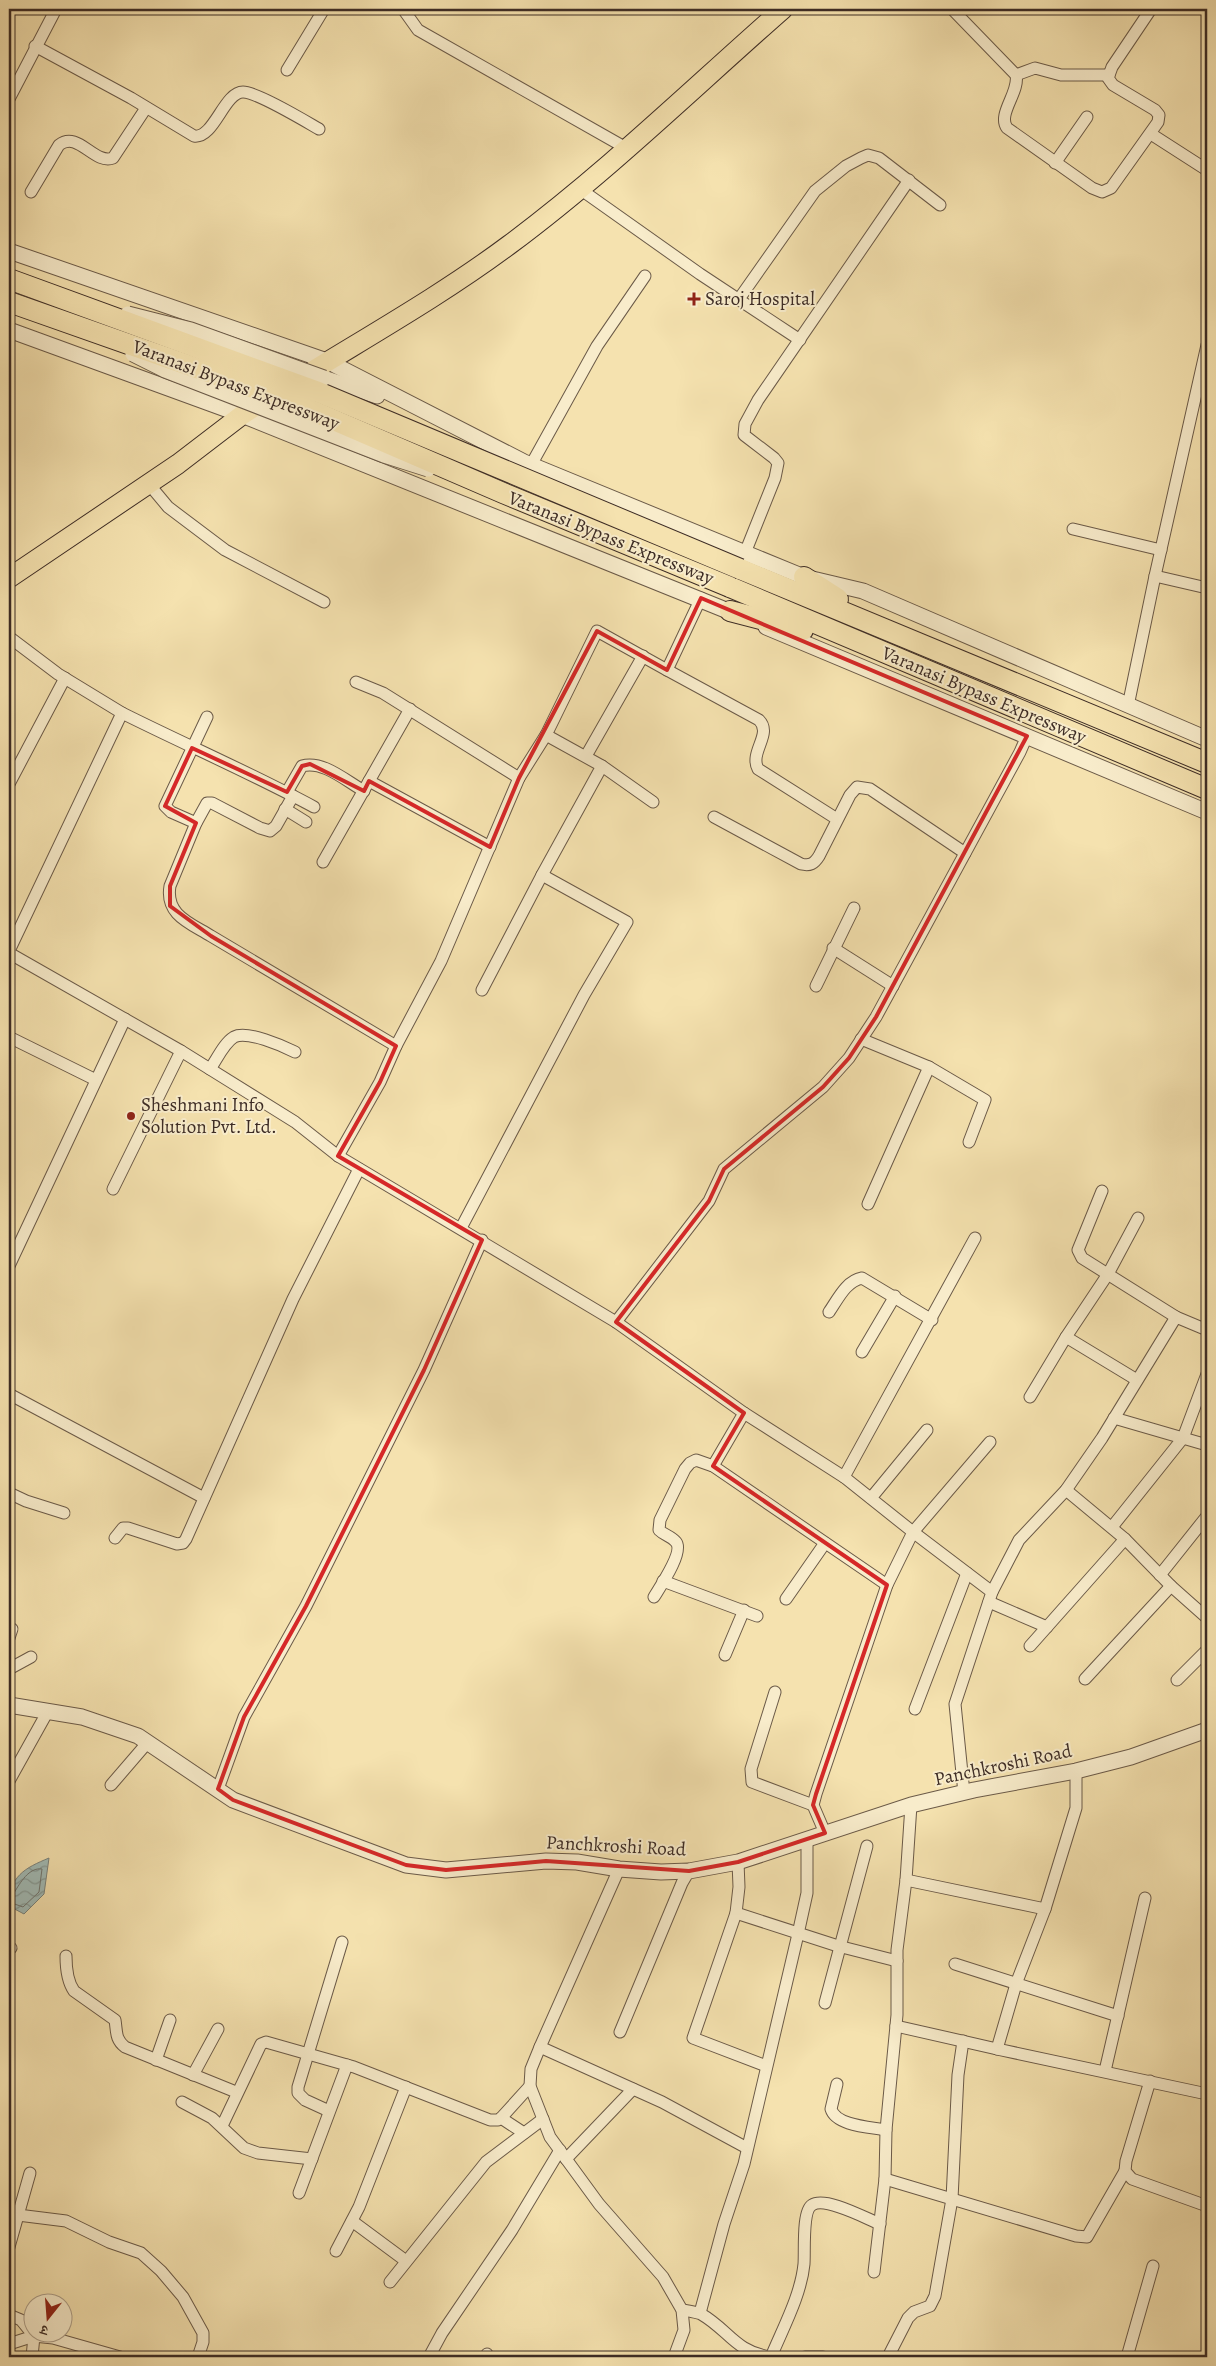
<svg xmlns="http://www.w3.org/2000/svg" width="1216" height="2366" font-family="Alegreya,'Noto Serif Devanagari',serif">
<defs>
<pattern id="water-waves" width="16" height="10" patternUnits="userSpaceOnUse" patternTransform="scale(1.25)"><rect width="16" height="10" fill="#a1bbb6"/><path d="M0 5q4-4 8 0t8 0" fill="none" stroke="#849894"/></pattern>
</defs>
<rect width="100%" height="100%" fill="#f5e2af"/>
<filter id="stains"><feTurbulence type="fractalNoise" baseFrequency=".004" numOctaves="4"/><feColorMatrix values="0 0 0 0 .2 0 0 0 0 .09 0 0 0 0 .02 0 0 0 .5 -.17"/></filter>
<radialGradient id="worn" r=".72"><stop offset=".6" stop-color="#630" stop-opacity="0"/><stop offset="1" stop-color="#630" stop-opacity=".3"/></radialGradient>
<!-- water -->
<path fill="url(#water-waves)" stroke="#79827c" d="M49,1858L44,1894L24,1914L9,1906C9,1876 25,1868 49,1858Z"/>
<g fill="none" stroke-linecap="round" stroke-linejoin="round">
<!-- shore -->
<path stroke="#6f746e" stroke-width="1" d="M9,1894L14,1893C20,1883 29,1867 42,1869L39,1892L23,1907L9,1902"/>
<defs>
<g id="minor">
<polyline points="403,9 418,30 626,148"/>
<path d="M952,9L1016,75C1020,92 997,114 1007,128L1092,188L1102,192L1111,188L1158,122L1159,115L1155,110L1113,85L1108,78L1112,67L1151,9"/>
<path d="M35,46L131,98L194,136C214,139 224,92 243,92C257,92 305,121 319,129"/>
<polyline points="287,70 324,9"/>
<polyline points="1016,75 1035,68 1061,75 1109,75"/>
<polyline points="9,99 56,9"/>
<polyline points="1151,134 1207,170"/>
<polyline points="1055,163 1087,117"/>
<polyline points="580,189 700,274 800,340"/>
<path d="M31,192L59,145C78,130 94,165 113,158L146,108"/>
<polyline points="739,299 815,191 846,166 861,158 868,155 879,158 940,205"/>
<polyline points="531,465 597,346 645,276"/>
<polyline points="148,483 168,507 225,550 324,602"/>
<polyline points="1073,529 1161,550"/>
<polyline points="745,553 775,478 778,463 774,458 744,435 745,424 758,400 909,180"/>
<polyline points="1155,576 1207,588"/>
<polyline points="9,637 58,674 122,713 9,951"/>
<path d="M667,670L759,720C773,734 749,752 758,769L837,819"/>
<polyline points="356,682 383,693 519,778 546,735"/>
<polyline points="1128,706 1155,576 1207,345"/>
<path d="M122,713C186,745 251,773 314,807"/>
<polyline points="586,756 643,656"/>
<polyline points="369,781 490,847"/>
<polyline points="9,784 65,678"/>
<path d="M287,792L302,766C323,760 346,781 364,791"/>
<path d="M293,796L276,826L270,831L260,828L212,803H207L196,823L170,886C165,915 190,923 211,936L396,1046"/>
<polyline points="653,802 602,766 546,735 597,631 667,670 701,598"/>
<polyline points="285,809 306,822"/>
<path d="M714,817L801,864C810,866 814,864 819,856L850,795L857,787L870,789L965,853"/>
<polyline points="196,823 171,812 165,806 207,717"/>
<polyline points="323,862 410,709"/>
<polyline points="833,948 893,986"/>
<polyline points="9,953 181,1051 295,1122 338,1156 616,1322 744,1413 713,1466"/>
<polyline points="816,986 854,908"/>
<polyline points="482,990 542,875 602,766"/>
<polyline points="13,1039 96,1080"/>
<polyline points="861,1039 929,1067 985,1100 969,1142"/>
<path d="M210,1069C217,1059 224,1043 234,1037C247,1030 283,1046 295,1052"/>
<polyline points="338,1156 380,1082 396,1046 441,961 519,778"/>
<polyline points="113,1189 181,1051"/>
<polyline points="1102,1191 1078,1250 1082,1258 1176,1317"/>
<polyline points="868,1204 929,1067"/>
<polyline points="461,1228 584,995 627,922 542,875"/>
<polyline points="9,1266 125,1019"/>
<path d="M829,1312C838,1299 846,1281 862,1278L932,1320"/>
<polyline points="616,1322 709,1201 724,1169 823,1087 849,1058 876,1017 1020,752 1027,736"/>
<polyline points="1066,1337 1137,1380"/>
<polyline points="862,1352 895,1296"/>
<polyline points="9,1394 204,1498"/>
<polyline points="1030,1397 1066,1337 1108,1274 1138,1218"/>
<polyline points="744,1413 844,1477"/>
<polyline points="1114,1418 1207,1445"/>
<polyline points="1066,1490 1125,1539 1171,1586 1207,1618"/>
<polyline points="9,1493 26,1501 64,1513"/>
<polyline points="871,1498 927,1430"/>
<polyline points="1112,1527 1183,1438 1207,1374"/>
<polyline points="115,1538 123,1528 128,1528 177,1544 183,1543 186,1539 293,1299 359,1169"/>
<polyline points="1160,1575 1207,1516"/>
<polyline points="663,1581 757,1616"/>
<polyline points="992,1592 1019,1540 1066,1490 1102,1438 1176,1317 1207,1330"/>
<path d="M654,1597C660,1587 684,1552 676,1542C671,1536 664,1535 659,1530L660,1520L685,1469L690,1463L696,1460L713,1466L887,1585"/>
<polyline points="786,1599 825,1543"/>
<polyline points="989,1602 1047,1627"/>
<polyline points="9,1638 12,1629"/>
<polyline points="1030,1646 1125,1539"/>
<polyline points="725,1655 744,1610"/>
<polyline points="9,1669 31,1657"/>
<polyline points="1085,1679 1171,1586"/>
<polyline points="1177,1680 1207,1650"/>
<polyline points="775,1692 751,1769 752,1782 813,1805"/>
<polyline points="915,1709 967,1573"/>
<polyline points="1076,1771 1076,1808 1045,1909 1016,1984 997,2049 1207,2094"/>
<polyline points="9,1781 48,1711"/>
<polyline points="111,1785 148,1742"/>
<polyline points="218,1789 244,1717 306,1606 424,1370 482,1240"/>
<polyline points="964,1793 955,1704 992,1592 913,1532 844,1477 975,1238"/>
<polyline points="825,1833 813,1805 816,1794 887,1585 913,1532 990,1442"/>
<polyline points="738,1862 739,1887 736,1913 693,2038 766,2066"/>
<polyline points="619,1869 540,2047 531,2069 530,2086 550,2137 599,2204 663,2277 682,2310 684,2330 674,2357"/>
<polyline points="906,1880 1045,1909"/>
<polyline points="736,1913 838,1946 897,1961"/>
<polyline points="9,1947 11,1948"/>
<path d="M66,1956C66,1968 67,1981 74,1991L115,2020C117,2032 115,2039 125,2047L236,2092"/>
<polyline points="955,1964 1118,2016"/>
<polyline points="825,2003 867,1846"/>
<polyline points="896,2026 997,2049"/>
<polyline points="620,2032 682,1883 689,1871"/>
<polyline points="540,2047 662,2102 747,2148"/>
<polyline points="156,2060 170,2020"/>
<polyline points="1105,2071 1145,1898"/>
<polyline points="193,2075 218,2029"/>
<polyline points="1150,2081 1126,2161 1125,2171 1132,2179 1207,2206"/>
<path d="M837,2084L831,2109C836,2126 871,2127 886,2130"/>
<polyline points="182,2102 212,2118 244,2148 258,2153 312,2159"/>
<polyline points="329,2111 305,2100 298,2093 298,2087 342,1942"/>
<polyline points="501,2118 524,2133"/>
<polyline points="222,2126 261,2044 266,2042 354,2067 490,2120 498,2120 501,2118 530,2086"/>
<polyline points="566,2159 633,2089"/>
<polyline points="885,2179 1076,2236 1087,2237 1125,2171"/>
<polyline points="299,2193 347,2065"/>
<polyline points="18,2215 66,2221 109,2242 141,2253 161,2271 183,2297 203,2333 203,2342 198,2357"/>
<polyline points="352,2221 406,2261"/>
<polyline points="9,2247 30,2173"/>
<polyline points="336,2251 359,2207 406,2087"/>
<polyline points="874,2272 885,2179 886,2130 897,2015 897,1950 906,1880 911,1805"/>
<polyline points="390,2282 486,2162 543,2119"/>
<path d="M682,2310C688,2311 696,2312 701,2314C729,2330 734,2351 770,2357"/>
<polyline points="700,2313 724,2224 744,2164 798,1934 807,1893 807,1840"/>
<polyline points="9,2315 21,2320 34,2336 32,2357"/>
<polyline points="9,2344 34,2336 53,2338 120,2357"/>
<polyline points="429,2357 442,2333 512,2230 560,2150"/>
<polyline points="486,2357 487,2354"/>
<path d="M771,2357C783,2328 801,2295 804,2264C805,2251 802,2211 812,2205C825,2196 865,2218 880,2224"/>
<polyline points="805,2357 823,2357"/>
<polyline points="888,2357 908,2318 914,2312 930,2306 935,2296 952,2199 958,2075 963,2041"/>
<polyline points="1127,2357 1153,2266"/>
</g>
<g id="tertiary">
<polyline points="9,251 327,361 524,462 804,577 863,591 1207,739"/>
<polyline points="9,330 242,415 738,615"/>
<polyline points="324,378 377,396"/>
<polyline points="766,627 1207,812"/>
<polyline points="9,1705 82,1717 138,1736 233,1800 406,1865 446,1870 546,1861 577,1862 619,1869 661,1872 689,1871 738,1862 911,1805 974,1790 1076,1771 1131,1757 1207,1730"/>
</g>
<g id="primary">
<path d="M296,381C367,337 442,295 509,245C606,173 693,88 783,9"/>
<polyline points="9,578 178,464 242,415 270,397"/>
</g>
<g id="trunk">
<polyline points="740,569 1207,763"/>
<polyline points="804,577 838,599"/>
<polyline points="730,587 1207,789"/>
<polyline points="730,611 803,630"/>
</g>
</defs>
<!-- minor casing -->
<use href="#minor" stroke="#6b5a48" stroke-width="13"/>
<!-- tertiary casing -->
<use href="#tertiary" stroke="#6b5a48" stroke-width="17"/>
<!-- primary casing -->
<use href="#primary" stroke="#3d2c25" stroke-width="21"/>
<!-- trunk casing -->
<use href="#trunk" stroke="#3d2c25" stroke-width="22"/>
<!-- minor -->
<use href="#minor" stroke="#f8eccb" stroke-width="11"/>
<!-- tertiary -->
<use href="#tertiary" stroke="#f8eccb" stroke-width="15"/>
<!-- primary -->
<use href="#primary" stroke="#f5e2af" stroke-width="19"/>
<!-- trunk -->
<use href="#trunk" stroke="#f5e2af" stroke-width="20"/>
<defs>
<g id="tertiary-bridge">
<polyline points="128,314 191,330 324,378"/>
<polyline points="133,354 165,370 384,455 428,469"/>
</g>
<g id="trunk-bridge">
<polyline points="9,279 318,392 740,569"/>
<polyline points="9,302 290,401 503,493 730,587"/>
</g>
</defs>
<!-- tertiary-bridge casing -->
<use href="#tertiary-bridge" stroke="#6b5a48" stroke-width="17" stroke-linecap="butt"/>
<!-- trunk-bridge casing -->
<use href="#trunk-bridge" stroke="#3d2c25" stroke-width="22" stroke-linecap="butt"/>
<!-- tertiary-bridge -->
<use href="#tertiary-bridge" stroke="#f8eccb" stroke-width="15"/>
<!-- trunk-bridge -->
<use href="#trunk-bridge" stroke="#f5e2af" stroke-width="20"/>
</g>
<!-- marked area -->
<path fill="none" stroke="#d62828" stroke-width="4" stroke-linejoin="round" d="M701,598L1027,736L876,1017L849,1058L823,1087L724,1169L709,1201L616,1322L744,1413L713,1466L887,1585L816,1794L813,1805L825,1833L738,1862L689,1871L546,1861L446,1870L406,1865L233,1800L218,1789L244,1717L306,1606L424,1370L482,1240L338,1156L380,1082L396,1046L211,936L170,906V886L196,823L165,806L192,748L287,792L302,766L310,764L364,791L369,781L490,847L519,778L597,631L667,670Z"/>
<!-- markers -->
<g fill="#8f2418" stroke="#f8eccb" stroke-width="2">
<path d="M691.5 291.5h5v5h5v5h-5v5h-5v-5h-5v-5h5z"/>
<circle cx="131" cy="1116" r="5"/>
</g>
<g text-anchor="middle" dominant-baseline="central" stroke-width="4" stroke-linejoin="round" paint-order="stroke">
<!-- poi labels -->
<g font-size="19" fill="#3d2c25" stroke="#f8eccb" text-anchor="start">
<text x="705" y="299">Saroj Hospital</text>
<text x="141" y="1105">Sheshmani Info<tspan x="141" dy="22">Solution Pvt. Ltd.</tspan></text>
</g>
<!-- street labels -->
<g font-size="19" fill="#3d2c25" stroke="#f8eccb">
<text transform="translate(236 385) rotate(21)">Varanasi Bypass Expressway</text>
<text transform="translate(611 538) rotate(22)">Varanasi Bypass Expressway</text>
<text transform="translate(984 695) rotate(23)">Varanasi Bypass Expressway</text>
<text transform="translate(1003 1765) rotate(-12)">Panchkroshi Road</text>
<text transform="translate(616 1846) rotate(3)">Panchkroshi Road</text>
</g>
</g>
<!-- margin -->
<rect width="1216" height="2366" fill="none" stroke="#f5e2af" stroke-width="30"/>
<rect x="10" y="10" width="1196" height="2346" fill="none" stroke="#3d2c25" stroke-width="2.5"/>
<rect x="15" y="15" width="1186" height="2336" fill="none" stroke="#3d2c25"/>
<!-- north arrow -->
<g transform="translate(48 2318) rotate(197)"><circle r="24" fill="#f8eccb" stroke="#ad9f89"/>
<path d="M0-4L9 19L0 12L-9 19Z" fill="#8f2418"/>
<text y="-8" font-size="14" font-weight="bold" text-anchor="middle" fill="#3d2c25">उ</text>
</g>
<rect width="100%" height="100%" filter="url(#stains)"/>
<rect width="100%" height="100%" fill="url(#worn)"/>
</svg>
